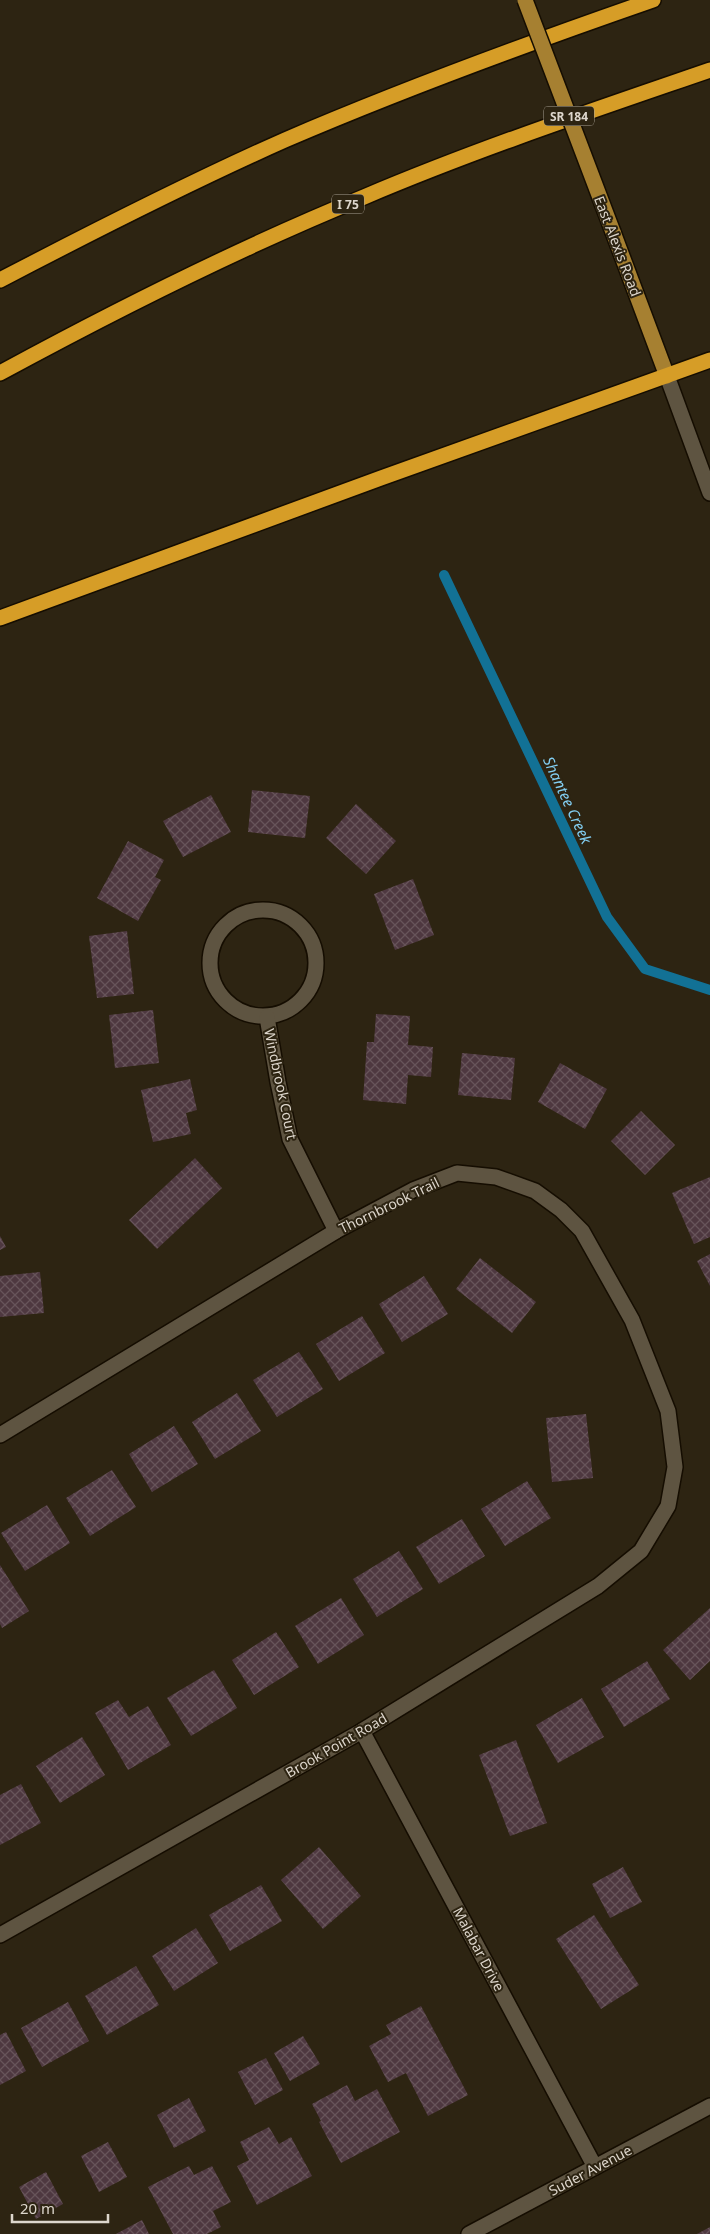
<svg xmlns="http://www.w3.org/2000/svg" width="710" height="2234" font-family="'Noto Sans',sans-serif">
<defs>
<pattern id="building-cross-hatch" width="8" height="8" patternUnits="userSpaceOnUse" patternTransform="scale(1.25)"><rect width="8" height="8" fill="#4e3840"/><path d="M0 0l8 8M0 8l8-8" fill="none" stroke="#67545a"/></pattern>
</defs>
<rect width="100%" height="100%" fill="#2d2412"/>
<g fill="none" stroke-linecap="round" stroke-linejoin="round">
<!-- stream -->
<polyline stroke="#127195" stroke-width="10" points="444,575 607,917 645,969 710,990"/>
</g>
<!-- building -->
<g fill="url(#building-cross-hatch)">
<polygon points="252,790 310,796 305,838 248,832"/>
<polygon points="211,795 231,832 183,857 163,821"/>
<polygon points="356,804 396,841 366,874 326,838"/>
<polygon points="128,841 164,860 155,877 161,880 138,921 97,898"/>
<polygon points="413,879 434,935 395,950 374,894"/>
<polygon points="127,931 134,994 97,998 89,936"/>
<polygon points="153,1010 159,1063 115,1068 109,1015"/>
<polygon points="376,1014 410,1016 408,1045 433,1047 431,1077 408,1075 406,1104 363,1100 367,1042 374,1042"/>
<polygon points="462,1053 515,1058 511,1100 458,1095"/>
<polygon points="560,1063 607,1089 585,1129 538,1102"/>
<polygon points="190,1079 197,1110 186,1113 191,1134 153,1142 141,1090"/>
<polygon points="641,1111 675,1145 645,1175 611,1141"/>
<polygon points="195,1158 222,1188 157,1249 129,1220"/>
<polygon points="710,1177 710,1237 694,1244 672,1193"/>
<polygon points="0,1236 6,1247 0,1250"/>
<polygon points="710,1254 710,1286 697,1261"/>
<polygon points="480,1258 536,1302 512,1333 456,1289"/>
<polygon points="40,1272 44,1313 0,1317 0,1276"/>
<polygon points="424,1276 448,1314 402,1342 379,1304"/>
<polygon points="362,1316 385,1353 339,1381 316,1344"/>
<polygon points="299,1352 323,1389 277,1417 253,1380"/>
<polygon points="237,1393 261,1431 215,1459 192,1422"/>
<polygon points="586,1414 593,1478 552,1482 546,1418"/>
<polygon points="174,1426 198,1464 152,1492 129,1454"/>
<polygon points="112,1470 136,1507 90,1536 66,1498"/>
<polygon points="527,1481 551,1518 505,1546 481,1509"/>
<polygon points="47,1505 70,1543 25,1571 1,1533"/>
<polygon points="462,1519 485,1556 439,1584 416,1547"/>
<polygon points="399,1551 423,1589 377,1617 353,1579"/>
<polygon points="0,1565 29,1611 2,1628 0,1624"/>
<polygon points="341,1598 364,1635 318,1664 295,1626"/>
<polygon points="710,1608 710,1661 690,1680 663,1650"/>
<polygon points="276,1632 299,1667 254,1695 232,1660"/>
<polygon points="647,1661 670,1699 624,1727 601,1689"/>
<polygon points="214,1670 237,1708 191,1736 167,1698"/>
<polygon points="582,1698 604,1737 558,1763 536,1725"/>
<polygon points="118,1700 129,1717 148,1706 171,1745 128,1770 95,1713"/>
<polygon points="82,1737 105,1775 60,1803 36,1766"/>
<polygon points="516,1740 547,1823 510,1836 479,1755"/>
<polygon points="21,1784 41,1823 0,1845 0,1795"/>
<polygon points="319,1847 361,1896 323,1929 281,1880"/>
<polygon points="623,1867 642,1902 610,1918 592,1884"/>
<polygon points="261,1885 282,1921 230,1951 209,1915"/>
<polygon points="594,1915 639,1985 601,2009 556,1939"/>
<polygon points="196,1928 218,1963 174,1991 152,1956"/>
<polygon points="136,1966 159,2005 107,2035 85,1996"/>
<polygon points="68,2002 89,2041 42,2067 21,2028"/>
<polygon points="421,2006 468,2095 428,2116 406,2073 388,2082 369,2046 391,2034 386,2025"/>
<polygon points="6,2032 26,2071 0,2085 0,2035"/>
<polygon points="303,2036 320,2064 290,2081 274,2053"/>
<polygon points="266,2058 283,2090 255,2105 238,2072"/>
<polygon points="347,2085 355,2101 377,2089 400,2132 341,2163 319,2122 321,2121 312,2104"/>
<polygon points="189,2098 206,2131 174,2148 157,2115"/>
<polygon points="269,2127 279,2144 291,2137 312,2176 257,2205 237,2166 249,2160 240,2142"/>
<polygon points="108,2142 127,2177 99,2192 81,2156"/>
<polygon points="189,2166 194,2175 212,2166 231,2202 213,2211 221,2227 207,2234 173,2234 148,2187"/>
<polygon points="46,2172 63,2204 36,2219 19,2187"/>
<polygon points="142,2220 149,2234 116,2234"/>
<polygon points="710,2227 710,2234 697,2234"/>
</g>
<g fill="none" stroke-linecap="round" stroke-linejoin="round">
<defs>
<g id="minor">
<polyline points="667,376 710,493"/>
<circle cx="263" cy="963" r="53"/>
<polyline points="267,1017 278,1082 290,1139 336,1231"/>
<polyline points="0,1435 336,1231 413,1190 457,1173 496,1177 535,1191 561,1210 582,1231 632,1320 668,1411 675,1467 668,1506 641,1551 598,1586 362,1731 0,1935"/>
<polyline points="362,1731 595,2167"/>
<polyline points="469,2234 710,2106"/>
</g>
<polyline id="major" points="613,232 667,376"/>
<g id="highway">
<path d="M0,280C94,231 188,183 285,140C406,88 529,43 653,0"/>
<path d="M0,373C118,309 239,248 364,197C477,149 594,110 710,70"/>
<polyline points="0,618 381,478 710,360"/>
</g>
</defs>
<!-- minor casing -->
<use href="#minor" stroke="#150d01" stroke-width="18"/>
<!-- major casing -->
<use href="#major" stroke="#150d01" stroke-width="18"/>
<!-- highway casing -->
<use href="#highway" stroke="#150d01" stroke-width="18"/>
<!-- minor -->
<use href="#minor" stroke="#5e5441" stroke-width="15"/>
<!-- major -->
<use href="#major" stroke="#a68031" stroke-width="15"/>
<!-- highway -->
<use href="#highway" stroke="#d69d27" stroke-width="15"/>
<defs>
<polyline id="major-bridge" points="525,0 613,232"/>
</defs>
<!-- major-bridge casing -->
<use href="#major-bridge" stroke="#150d01" stroke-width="18" stroke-linecap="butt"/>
<!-- major-bridge -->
<use href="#major-bridge" stroke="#a68031" stroke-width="15"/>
</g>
<g text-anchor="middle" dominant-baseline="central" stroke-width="4" stroke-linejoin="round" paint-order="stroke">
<!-- shield labels -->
<g fill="#2d2412" stroke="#a8a194" stroke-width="1">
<rect x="544" y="106.5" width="50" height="19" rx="4"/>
<rect x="332" y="194.5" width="32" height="19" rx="4"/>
</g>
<g font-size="12" font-weight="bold" fill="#ddd6cc">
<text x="569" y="116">SR 184</text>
<text x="348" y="204">I 75</text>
</g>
<!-- street labels -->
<g font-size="14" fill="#ddd6cc" stroke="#2d2412">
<text transform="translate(618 246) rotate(69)">East Alexis Road</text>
<text transform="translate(281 1084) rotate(78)">Windbrook Court</text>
<text transform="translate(389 1205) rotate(-26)">Thornbrook Trail</text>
<text transform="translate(336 1745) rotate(-30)">Brook Point Road</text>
<text transform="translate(479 1949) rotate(62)">Malabar Drive</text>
<text transform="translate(590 2170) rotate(-28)">Suder Avenue</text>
</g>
<!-- water labels -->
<g font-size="15" font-style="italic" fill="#83cff3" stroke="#2d2412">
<text transform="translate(568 800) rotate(65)">Shantee Creek</text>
</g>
</g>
<!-- scale -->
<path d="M12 2214v8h96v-8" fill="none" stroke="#ddd6cc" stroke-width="2.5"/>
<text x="20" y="2214" font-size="15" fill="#ddd6cc" stroke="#2d2412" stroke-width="4" paint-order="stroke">20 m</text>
</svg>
